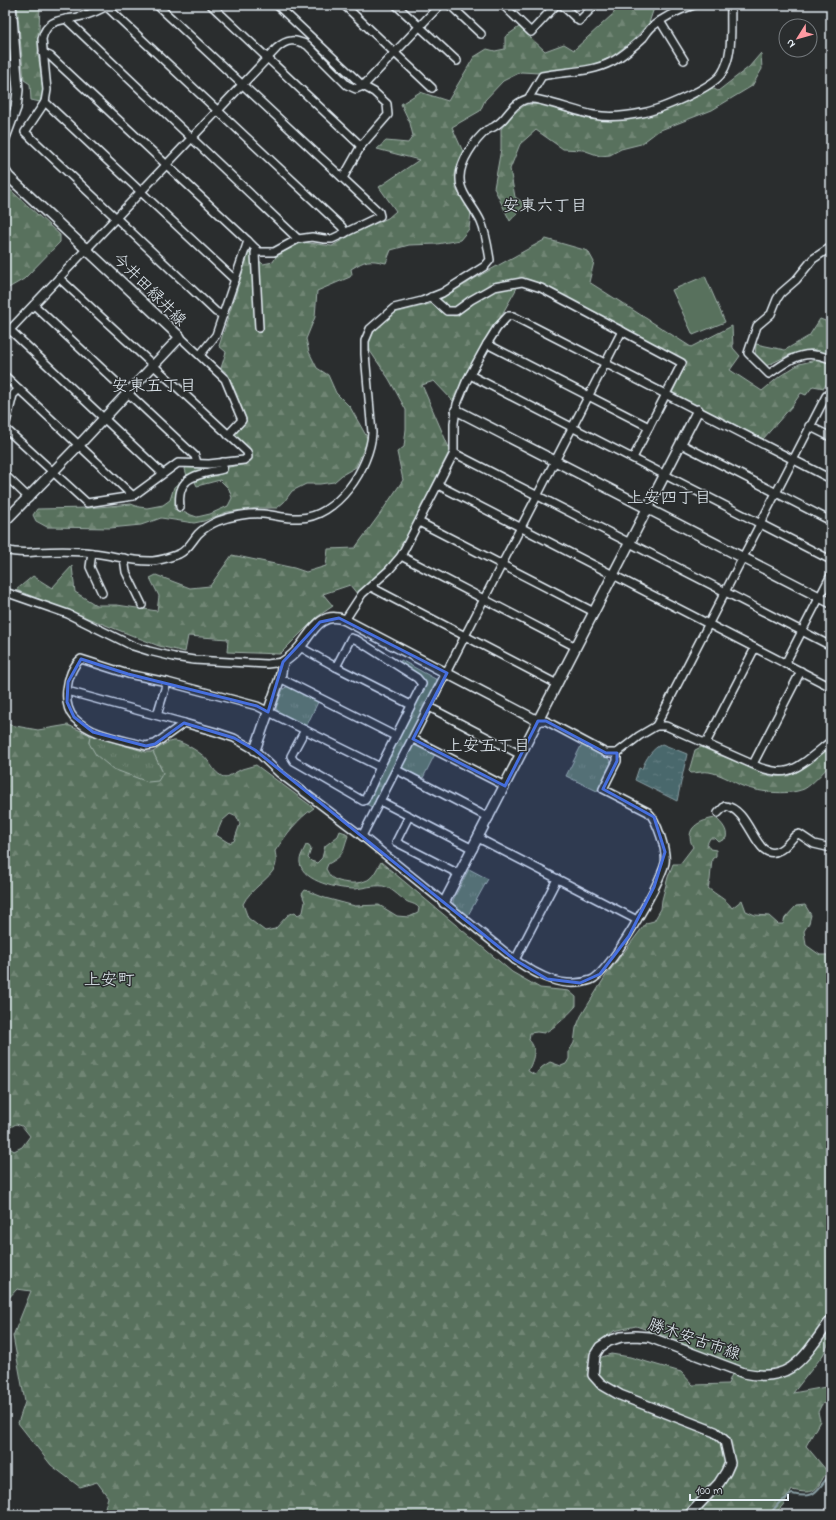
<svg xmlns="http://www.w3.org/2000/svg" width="836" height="1520" font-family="'Indie Flower','Klee One',sans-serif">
<defs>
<pattern id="forest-firs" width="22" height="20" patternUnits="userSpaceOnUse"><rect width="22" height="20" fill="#59715d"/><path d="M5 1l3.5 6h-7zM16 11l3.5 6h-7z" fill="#718675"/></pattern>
<pattern id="park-tufts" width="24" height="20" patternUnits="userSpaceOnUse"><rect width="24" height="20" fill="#59715d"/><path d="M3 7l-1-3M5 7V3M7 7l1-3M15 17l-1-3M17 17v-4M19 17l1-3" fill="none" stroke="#718675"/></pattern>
<pattern id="water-ripples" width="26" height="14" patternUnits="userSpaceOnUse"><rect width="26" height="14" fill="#49676c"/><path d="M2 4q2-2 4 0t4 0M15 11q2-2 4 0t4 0" fill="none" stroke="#637d82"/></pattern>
</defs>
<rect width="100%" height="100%" fill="#2a2d2e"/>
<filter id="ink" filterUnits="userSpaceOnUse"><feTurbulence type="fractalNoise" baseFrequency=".025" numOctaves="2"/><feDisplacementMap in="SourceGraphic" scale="8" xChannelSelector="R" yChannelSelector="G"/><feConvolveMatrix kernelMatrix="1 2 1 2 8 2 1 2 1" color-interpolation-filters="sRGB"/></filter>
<g filter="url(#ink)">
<!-- forest -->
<g fill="url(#forest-firs)" stroke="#a0b1aa" fill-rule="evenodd">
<polygon points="17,5 40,5 38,55 44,88 40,102 31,100 30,84 24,80"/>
<path d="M619,5H655L649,23L632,41L610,58L581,69L539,73L521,72L503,81L485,100L480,111L452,127L464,154L459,171L456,189L471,212L469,229L460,240L437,244L409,245L391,250L386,263C368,259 366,260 351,269L352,274L350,277L317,291L315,317L306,339L309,352L317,368L328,375L336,393L350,407L368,439L356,467L342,475L334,482L320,484H306L292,491L284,502L277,508H258L227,512L204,521L194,523L161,518L141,525L110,528L47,527L36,521L33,515L37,509L88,508L131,504L139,507L147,508L163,505L170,500L174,487L187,476L185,469L187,465L209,467L208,471L187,478L178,487L174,509L197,517L210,514L228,506L232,498L229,489L220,480L197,486L195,482L200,479L225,473L229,467L248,464C256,450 244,444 235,435L246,419L228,374L221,368L226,352L219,346L249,252L263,264L273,262L277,255L302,242L332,246L354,233L388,218L396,211L379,187L419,160L377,149L386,141L408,143L413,136L410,123L401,104L420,92L448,101L474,57L487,49L495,51L505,49V37L519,27L545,51L564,44L574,50L613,14Z"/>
<polygon points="761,53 762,69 752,86 712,110 658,131 641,144 621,149 610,155 600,156 583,150 563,149 536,130 520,144 510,169 515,197 525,204 510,221 494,188 501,149 501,129 512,115 525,105 541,104 588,119 611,121 644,117 659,112 691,100 712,88 718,91 749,67"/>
<polygon points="5,71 9,71 9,101 5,119"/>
<polygon points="5,185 60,235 60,242 24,279 5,290"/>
<polygon points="546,239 588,251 594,262 589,282 691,347 732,326 733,348 740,356 730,370 762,391 780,376 799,364 816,360 816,349 791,354 766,366 755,357 756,344 785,350 809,336 820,319 831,323 831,382 828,381 824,388 813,386 806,395 801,393 792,406 763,439 672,393 687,362 522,279 453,401 434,381 422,385 450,450 398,555 358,595 350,585 323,594 333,606 317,617 280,654 227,652 228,639 188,636 185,652 159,646 16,590 33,576 52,588 72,566 75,592 96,605 117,605 157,611 159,596 150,578 156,575 190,588 210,586 232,555 294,568 306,572 326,566 328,549 355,548 380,514 403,480 397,452 404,447 406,429 406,410 389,379 370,351 369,345 369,338 380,324 394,313 430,304 441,299 479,276"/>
<polygon points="401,660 439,681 374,808 366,804 424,685 399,665"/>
<path d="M5,722L10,725L38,730L68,725L90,735L89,743L163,773L153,752C159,748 168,740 176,741C183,742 204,754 208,761C215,770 214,772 225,778L242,769L256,765L314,808C297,819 287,834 275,851C276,857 277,861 275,867C271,878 250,889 243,904L248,918L265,931L275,929L288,915L295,912L298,915L303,912L305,902L302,894L305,890L325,898L355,906L379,905L397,916L409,917L418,913L419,908C415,903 411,904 406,901C398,896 392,888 383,886C373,885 364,888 355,889C339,889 303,882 300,863C299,857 304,850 306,845L309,846L311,849L308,858L311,861L317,863L322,858L325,846L338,836L340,831L346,833L348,836C342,852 345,855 328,864L326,869C328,872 329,875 331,877C338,883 356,885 365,881C373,879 377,868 381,862L512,972L540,988L569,991L576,997V1006C566,1017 557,1026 544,1033L537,1032L530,1033L529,1040C538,1049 533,1060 528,1071L535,1075L542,1067L550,1062L561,1066L566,1064L569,1059V1051L574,1043L576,1028L581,1016L605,977L646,923L654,921L661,909L662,900L668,877L673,864H680L693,847C683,828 700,820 716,818C722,824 728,830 726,838L719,842L715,838H710L707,844L710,849L716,850V856L712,859L710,880L708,888C716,895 726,899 732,908L742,900L746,911L755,915L769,916L778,924H783L785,918L796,906L805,905L811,915L809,923L804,931L806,945L820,955H831V1339L823,1355L793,1393L831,1386V1401L822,1404L818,1412L820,1421L806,1446L827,1471C816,1491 816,1495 792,1490L783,1505L774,1515H105L104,1511L108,1497L97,1482L80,1487L51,1465L18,1423L25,1402L13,1336L31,1291L17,1289L5,1302V1145L14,1151L22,1147L30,1136L22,1126L16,1124L5,1130ZM230,814L237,817L240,824L234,841L229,843L216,835L222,821ZM636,1326L668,1337L729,1364H736L728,1384L693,1385L681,1372L630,1357L611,1354L587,1362L595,1346L614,1331Z"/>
<path d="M831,745V764C824,771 812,785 804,789C787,796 756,792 740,785C730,780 720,774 709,772C703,771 697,773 691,773L689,771L695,750L701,747L758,771L771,776H786L799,771Z"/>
</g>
<!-- park -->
<g fill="url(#park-tufts)" stroke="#a0b1aa">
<polygon points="288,686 319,700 306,727 279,714 276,708 283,689"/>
<polygon points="90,735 146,752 153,752 163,773 158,781 148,782 113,769 96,755 89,743"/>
<polygon points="416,744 435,754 422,780 404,770 402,766 413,745"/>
<polygon points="582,744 609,759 611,763 597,791 566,776"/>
<polygon points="469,869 488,879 467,917 453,905 453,900"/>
</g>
<!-- garden -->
<polygon fill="#59715d" stroke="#a0b1aa" points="705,276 725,322 693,335 672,290"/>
<!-- water -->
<path fill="url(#water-ripples)" stroke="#899ea4" d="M662,744L687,754L677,801L635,780L639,768L642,769C646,758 652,749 662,744Z"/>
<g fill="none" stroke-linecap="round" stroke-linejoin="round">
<!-- stream -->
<path stroke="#899ea4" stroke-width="2" d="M769,1515L779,1503L792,1494C818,1500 816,1489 831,1474"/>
<defs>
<g id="street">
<path d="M108,5C100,10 91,14 82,16C64,21 47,17 42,39L47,90L45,102L25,132L216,312L223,315"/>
<polyline points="157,5 379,212 380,216 332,239 324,239 312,237 298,239 274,252 259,252 248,241 216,335 200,355"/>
<polyline points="211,5 361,146"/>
<polyline points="277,5 363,86 374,92 387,104 388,115 361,146 343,178"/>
<polyline points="344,5 432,88"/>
<polyline points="396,5 457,61"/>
<polyline points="450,5 481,34"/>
<polyline points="503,5 531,32 556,5"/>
<polyline points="562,5 579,21 595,5"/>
<polyline points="106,6 342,227 345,233"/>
<polyline points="66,19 298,239"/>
<polyline points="660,21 684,60"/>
<polyline points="43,53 50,56 248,241"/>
<path d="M528,99L542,76C565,71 590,73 611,62C622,57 634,46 643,38C646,34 649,29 653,26C665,16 679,10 694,5"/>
<polyline points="45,102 235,280"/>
<path d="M831,247L813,259L796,280L781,293L777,299L771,314L757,326L748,353L769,374C782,365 798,352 815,355C821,355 826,358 831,359"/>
<polyline points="256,249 255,253 259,328"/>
<polyline points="431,297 447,311 456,311 471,300 494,287 522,282 541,288 682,363 633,458"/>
<polyline points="34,305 195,456 197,463"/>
<polyline points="10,330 162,473"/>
<path d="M5,335L277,48C287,39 295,39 307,45L347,85L356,89L363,86L440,5"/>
<polyline points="180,337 225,379 242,420 228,435"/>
<polyline points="487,344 649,427"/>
<polyline points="470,375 831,560"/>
<polyline points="5,376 133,496"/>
<polyline points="809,426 831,437"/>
<polyline points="5,427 13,395 19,389"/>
<polyline points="5,428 87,503 133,496 178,463 209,464 244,460 248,457 247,452 59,278"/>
<polyline points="681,444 831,521"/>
<polyline points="454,453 831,646"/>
<polyline points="5,475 29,498"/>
<polyline points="438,485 831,687"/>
<path d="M180,507C176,475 198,475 223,469V462"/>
<polyline points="419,522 594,612"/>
<path d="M5,550C15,553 25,553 35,552C54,551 74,550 93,553C112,555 133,562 153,561C161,560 171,557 179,554C188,550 192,541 198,534C203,529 211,524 218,521C231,516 249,513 263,514C275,515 287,519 299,518C337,518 370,467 372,433L365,354V341L370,329L394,308L422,301L442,293L485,266L490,260C488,248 486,233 481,222C475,208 460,194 460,179C459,162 475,140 487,130C490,128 493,128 495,126C508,119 510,104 527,99C537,96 579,113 594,115C609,118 627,116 642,113C659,110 713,88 722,73C734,54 730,27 731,5"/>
<polyline points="92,553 90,567 102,593"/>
<polyline points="401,556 576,647"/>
<polyline points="124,558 126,572 142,605"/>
<polyline points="371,587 557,684"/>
<polyline points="5,592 68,614 133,646 149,651 174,657 194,660 267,664 283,662"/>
<polyline points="345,620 362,594 389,570 401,556 454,453 454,423 457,404 466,382 487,344 497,328 508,316 513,316 831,479"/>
<path d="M300,647L336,667L351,638L357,640L417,678L422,684L380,767L365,800L363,801L294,761L291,756L305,730L257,706L167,682L128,674L81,659C73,665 68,678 67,689C66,698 67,710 74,718C92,736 122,739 146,746L155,744L184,723L216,732L234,738L255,750L279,773L362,836L515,960C537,975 563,990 591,980C610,973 660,884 665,863C667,851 657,820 648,812L603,789L617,761V753"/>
<polyline points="785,664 831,575"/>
<polyline points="336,667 411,705"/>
<polyline points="280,678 395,736"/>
<polyline points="67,691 184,723"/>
<polyline points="429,707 521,755"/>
<polyline points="157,715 167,682"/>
<path d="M538,721H546L606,753H617L639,736L656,726H666L761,768C769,770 778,773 786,771C800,769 819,750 831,741"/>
<polyline points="656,726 826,396 831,398"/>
<polyline points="305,730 380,767"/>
<polyline points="413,739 505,786"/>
<polyline points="706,743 755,648"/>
<polyline points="753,764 801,671"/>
<polyline points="397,770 489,818"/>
<polyline points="380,801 473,849"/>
<path d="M718,813L725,806C752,809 755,865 780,850C786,847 791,839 796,835L799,834L814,844L831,848"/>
<polyline points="409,816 396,842 459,874"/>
<polyline points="362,836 622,331"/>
<polyline points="478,838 637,920"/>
<polyline points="515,960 557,879"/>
</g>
<g id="secondary">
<polyline points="5,138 16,108 18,90 11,5"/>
<polyline points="5,171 9,177 180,337 79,445 5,521"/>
<polyline points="456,410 831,603"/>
<path d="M255,750L280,678L283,662C290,658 295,653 300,647C312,632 321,610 345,620L538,721"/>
<polyline points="444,903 698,410"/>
<path d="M689,1515L719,1483L726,1472L730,1463L725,1441L715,1432L620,1395L601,1384L593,1375L595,1355L600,1347L609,1341L621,1337L635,1336L649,1337L744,1373C794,1384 805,1354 831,1320"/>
</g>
</defs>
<!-- street casing -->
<use href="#street" stroke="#e8f1f8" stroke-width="10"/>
<!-- secondary casing -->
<use href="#secondary" stroke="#e8f1f8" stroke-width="12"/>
<!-- street -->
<use href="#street" stroke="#2a2d2e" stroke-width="7"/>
<!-- secondary -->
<use href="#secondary" stroke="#2a2d2e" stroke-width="9"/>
</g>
</g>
<!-- marked area -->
<path fill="#466fde" fill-opacity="0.2" stroke="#466fde" stroke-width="3" stroke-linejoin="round" d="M339,618L447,673L413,739L505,786L538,721H546L606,753H617V761L603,789L654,817L665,852L654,887L629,936L600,974L580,983L547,979L515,960L255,750L234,738L184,723L155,744L146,746L93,732L74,717L67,702L68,682L81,659L128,674L257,706L268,712L283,662L320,622Z"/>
<g text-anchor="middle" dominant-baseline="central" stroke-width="3" stroke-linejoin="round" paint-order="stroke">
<!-- street labels -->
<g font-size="16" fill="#e8f1f8" stroke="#2a2d2e">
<text transform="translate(149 290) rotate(45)">今井田緑井線</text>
<text transform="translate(694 1340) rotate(19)">勝木安古市線</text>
</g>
<!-- neighbourhood labels -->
<g font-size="17" fill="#e8f1f8" stroke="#2a2d2e">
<text x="545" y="206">安東六丁目</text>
<text x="154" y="386">安東五丁目</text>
<text x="669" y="498">上安四丁目</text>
<text x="488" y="746">上安五丁目</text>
<text x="109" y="980">上安町</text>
</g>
</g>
<!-- margin -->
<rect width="836" height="1520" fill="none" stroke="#2a2d2e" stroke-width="20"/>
<rect x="10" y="10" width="816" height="1500" fill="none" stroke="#e8f1f8" stroke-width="1.5" filter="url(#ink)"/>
<!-- north arrow -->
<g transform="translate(798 38) rotate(233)"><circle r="19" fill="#2a2d2e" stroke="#767b7f"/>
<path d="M0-3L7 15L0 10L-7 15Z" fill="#ff9aa2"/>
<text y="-6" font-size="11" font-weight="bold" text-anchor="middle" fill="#e8f1f8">N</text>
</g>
<!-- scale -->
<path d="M690 1494v6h98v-6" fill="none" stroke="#e8f1f8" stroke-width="2"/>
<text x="696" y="1494" font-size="12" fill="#e8f1f8" stroke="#2a2d2e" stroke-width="3" paint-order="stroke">100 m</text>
</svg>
